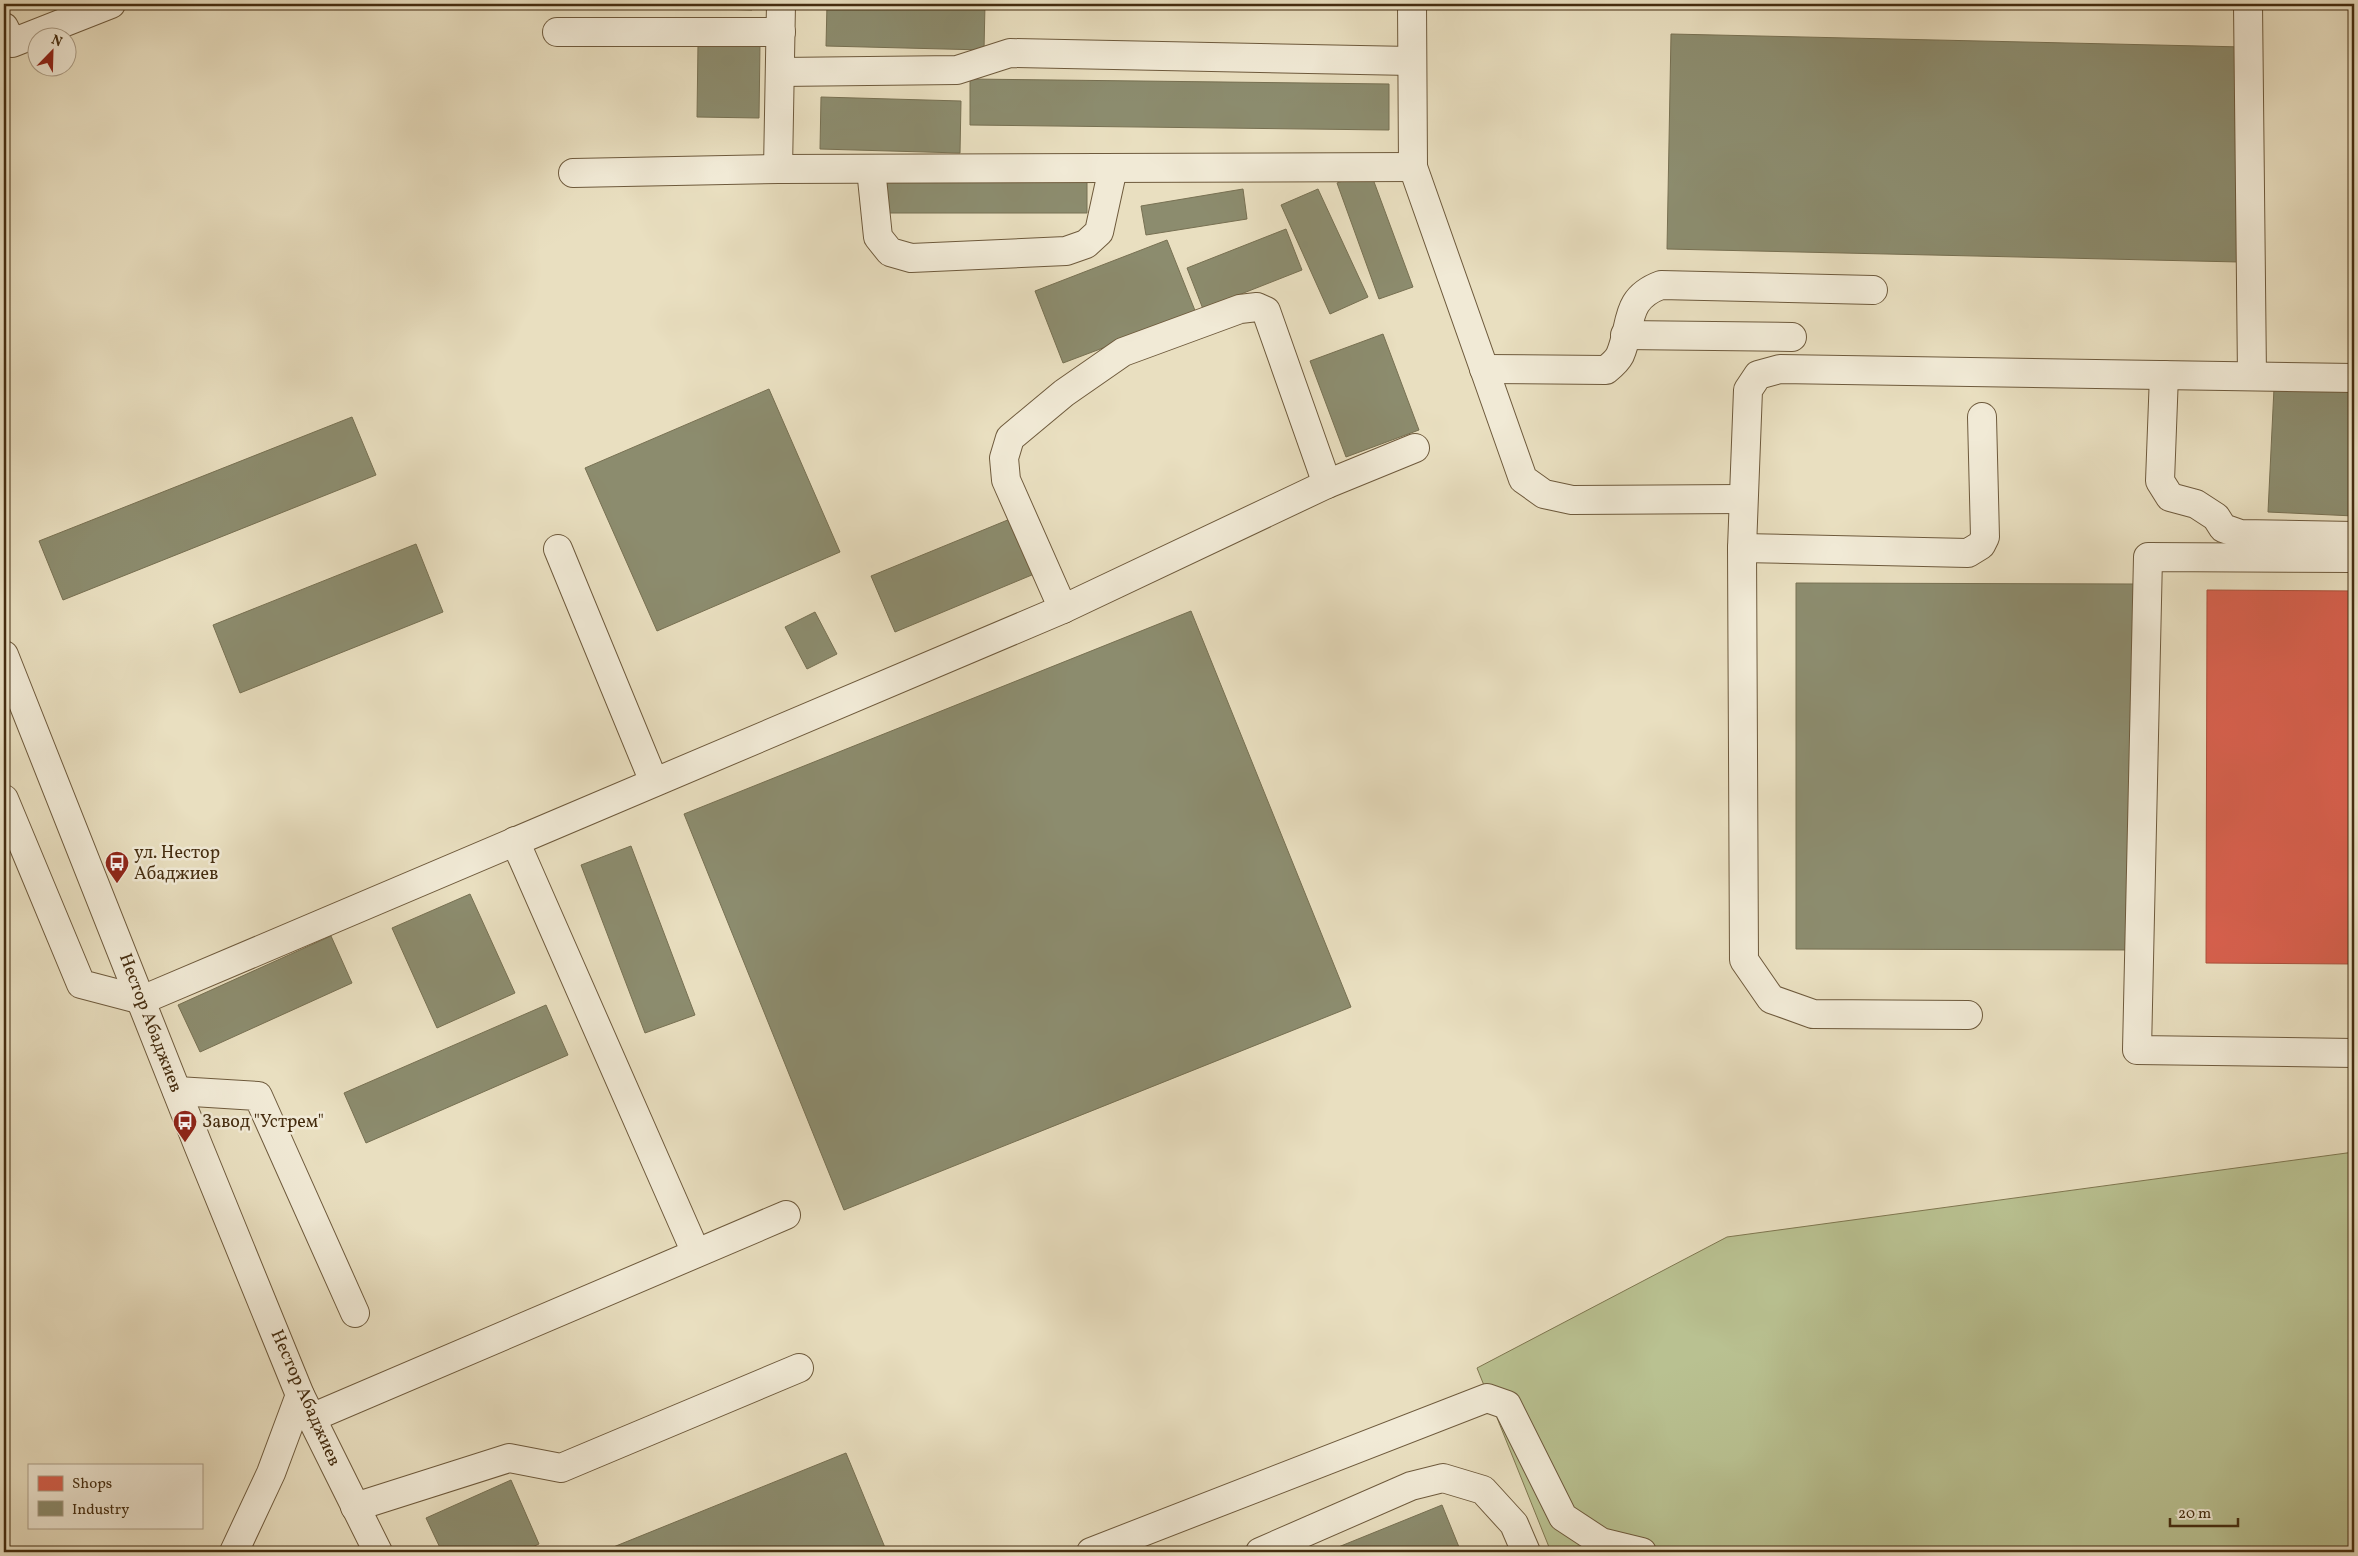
<svg xmlns="http://www.w3.org/2000/svg" width="2358" height="1556" font-family="Vollkorn,serif">
<rect width="100%" height="100%" fill="#e9dfc0"/>
<filter id="stains"><feTurbulence type="fractalNoise" baseFrequency=".004" numOctaves="4"/><feColorMatrix values="0 0 0 0 .2 0 0 0 0 .09 0 0 0 0 .02 0 0 0 .5 -.17"/></filter>
<radialGradient id="worn" r=".72"><stop offset=".6" stop-color="#630" stop-opacity="0"/><stop offset="1" stop-color="#630" stop-opacity=".3"/></radialGradient>
<!-- green -->
<polygon fill="#b9c191" stroke="#7f7750" points="2354,1152 2354,1552 1551,1552 1477,1368 1727,1237"/>
<!-- shops -->
<polygon fill="#d6604d" stroke="#aa513b" points="2207,590 2354,591 2354,964 2206,963"/>
<!-- industry -->
<g fill="#8c8c6e" stroke="#777052">
<polygon points="687,4 752,4 752,10 687,8"/>
<polygon points="827,4 985,4 984,50 826,46"/>
<polygon points="1671,34 2244,47 2239,262 1667,249"/>
<polygon points="698,43 760,44 759,118 697,117"/>
<polygon points="970,79 1389,84 1389,130 970,125"/>
<polygon points="821,97 961,101 960,153 820,149"/>
<polygon points="1370,171 1413,287 1379,299 1337,183"/>
<polygon points="887,181 1087,182 1087,213 887,213"/>
<polygon points="1243,189 1247,219 1146,235 1141,206"/>
<polygon points="1318,189 1368,297 1330,314 1281,205"/>
<polygon points="1286,229 1302,270 1203,309 1187,268"/>
<polygon points="1167,240 1196,313 1063,363 1035,291"/>
<polygon points="1383,334 1419,430 1346,457 1310,361"/>
<polygon points="2274,388 2354,392 2354,516 2268,512"/>
<polygon points="769,389 840,552 657,631 585,468"/>
<polygon points="352,417 376,475 63,600 39,541"/>
<polygon points="1015,517 1039,572 895,632 871,576"/>
<polygon points="416,544 443,612 240,693 213,625"/>
<polygon points="1796,583 2135,584 2136,950 1796,949"/>
<polygon points="1191,611 1351,1007 844,1210 684,814"/>
<polygon points="815,612 837,654 807,669 785,627"/>
<polygon points="631,846 695,1015 645,1033 581,865"/>
<polygon points="470,894 515,993 437,1028 392,928"/>
<polygon points="331,936 352,983 200,1052 178,1005"/>
<polygon points="546,1005 568,1055 366,1143 344,1093"/>
<polygon points="846,1453 886,1550 880,1552 601,1552"/>
<polygon points="511,1480 539,1544 521,1552 442,1552 426,1518"/>
<polygon points="1442,1505 1461,1552 1326,1552"/>
</g>
<g fill="none" stroke-linecap="round" stroke-linejoin="round">
<defs>
<g id="minor">
<polyline points="1412,4 1413,167 1523,479 1544,494 1572,500 1742,499"/>
<polyline points="2248,4 2252,376"/>
<polyline points="4,27 12,43 111,4"/>
<polyline points="557,32 781,32"/>
<polyline points="780,72 957,70 1010,53 1411,61"/>
<polyline points="778,169 781,4"/>
<polyline points="871,169 878,237 890,252 911,258 1066,251 1086,244 1099,232 1113,168"/>
<polyline points="573,173 778,169 1413,167"/>
<polyline points="1625,335 1792,337"/>
<path d="M1484,369L1606,370C1611,366 1617,361 1620,355C1633,325 1623,299 1661,285L1873,290"/>
<polyline points="2164,375 2160,481 2170,497 2196,504 2216,517 2223,528 2240,534 2354,536"/>
<polyline points="1742,548 1968,553 1981,545 1985,537 1982,417"/>
<polyline points="558,549 654,782"/>
<polyline points="2354,558 2148,557 2137,1050 2354,1053"/>
<polyline points="1063,609 1006,480 1004,458 1010,438 1064,393 1123,352 1240,309 1257,307 1266,311 1327,484"/>
<polyline points="4,655 198,1145 300,1395 378,1552"/>
<polyline points="4,799 81,984 142,1000 1063,609 1327,484 1415,448"/>
<polyline points="515,841 696,1253"/>
<polyline points="1968,1015 1813,1014 1771,999 1744,960 1742,548 1748,390 1758,375 1780,369 2354,378"/>
<polyline points="177,1091 258,1096 355,1313"/>
<polyline points="311,1418 786,1215"/>
<polyline points="355,1507 509,1458 561,1468 799,1368"/>
<polyline points="234,1552 271,1473 300,1395"/>
<polyline points="1091,1552 1487,1398 1507,1405 1563,1517 1601,1542 1642,1552"/>
<polyline points="1260,1552 1411,1486 1443,1478 1483,1490 1514,1524 1526,1552"/>
</g>
</defs>
<!-- minor casing -->
<use href="#minor" stroke="#6e5a3c" stroke-width="30"/>
<!-- minor -->
<use href="#minor" stroke="#f1ead6" stroke-width="28"/>
</g>
<!-- icons -->
<defs>
<symbol id="bus-pin" viewBox="-11 -11 22 30"><path d="M0 17L-7.5 6A9.5 9.5 0 1 1 7.5 6Z" fill="#8f2418" stroke="#f1ead6"/><path d="M-5-6H5V4H4V6H2V4H-2V6H-4V4H-5ZM-3.5-4V0h7V-4ZM-3.5 1.2v1.5H-2V1.2ZM2 1.2v1.5H3.5V1.2Z" fill="#fff"/></symbol>
</defs>
<g fill-rule="evenodd">
<use href="#bus-pin" x="103" y="849" width="28" height="38"/>
<use href="#bus-pin" x="171" y="1108" width="28" height="38"/>
</g>
<g text-anchor="middle" dominant-baseline="central" stroke-width="5" stroke-linejoin="round" paint-order="stroke">
<!-- poi labels -->
<g font-size="18" fill="#452d10" stroke="#f1ead6" text-anchor="start">
<text x="134" y="853">ул. Нестор<tspan x="134" dy="21">Абаджиев</tspan></text>
<text x="202" y="1122">Завод "Устрем"</text>
</g>
<!-- street labels -->
<g font-size="18" fill="#452d10" stroke="#f1ead6">
<text transform="translate(150 1023) rotate(69)">Нестор Абаджиев</text>
<text transform="translate(305 1398) rotate(66)">Нестор Абаджиев</text>
</g>
</g>
<!-- margin -->
<rect width="2358" height="1556" fill="none" stroke="#e9dfc0" stroke-width="20"/>
<rect x="5" y="5" width="2348" height="1546" fill="none" stroke="#452d10" stroke-width="2.5"/>
<rect x="10" y="10" width="2338" height="1536" fill="none" stroke="#452d10"/>
<!-- legend -->
<rect x="28" y="1464" width="175" height="65" fill="#f1ead6" stroke="#ac9e87"/>
<rect x="38" y="1476" width="25" height="15" fill="#d6604d" stroke="#ac9e87"/>
<text x="72" y="1488" font-size="15" fill="#452d10">Shops</text>
<rect x="38" y="1501" width="25" height="15" fill="#8c8c6e" stroke="#ac9e87"/>
<text x="72" y="1514" font-size="15" fill="#452d10">Industry</text>
<!-- north arrow -->
<g transform="translate(52 52) rotate(23)"><circle r="24" fill="#f1ead6" stroke="#ac9e87"/>
<path d="M0-4L9 19L0 12L-9 19Z" fill="#8f2418"/>
<text y="-8" font-size="14" font-weight="bold" text-anchor="middle" fill="#452d10">N</text>
</g>
<!-- scale -->
<path d="M2170 1518v8h68v-8" fill="none" stroke="#452d10" stroke-width="2.5"/>
<text x="2178" y="1518" font-size="15" fill="#452d10" stroke="#f1ead6" stroke-width="4" paint-order="stroke">20 m</text>
<rect width="100%" height="100%" filter="url(#stains)"/>
<rect width="100%" height="100%" fill="url(#worn)"/>
</svg>
